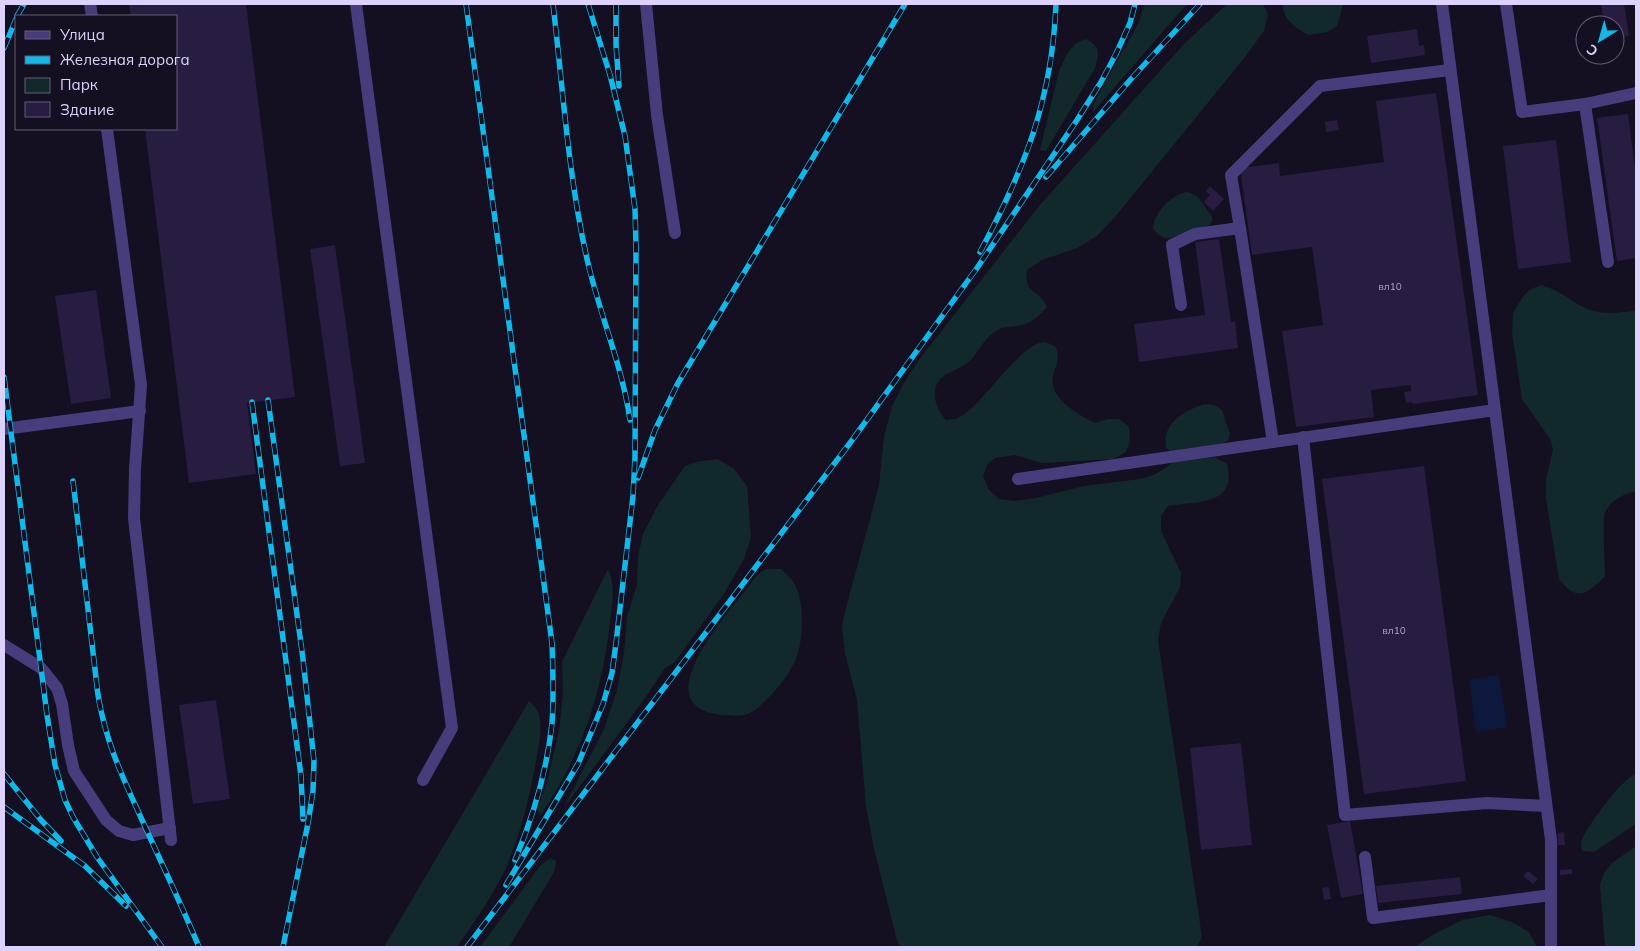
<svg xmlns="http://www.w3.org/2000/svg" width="1640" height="951" font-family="Mulish,sans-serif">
<rect width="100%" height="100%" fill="#140f21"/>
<!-- green -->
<g fill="#12292b">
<polygon points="1144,4 1187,4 1093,112 1093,105 1139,22"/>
<path d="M1227,4H1263L1268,14L1264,31L1245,57L1115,217L1097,236L1077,248L1042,260L1027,270C1023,295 1040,289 1047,307C1040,315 1033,322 1022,325C1015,327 1006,326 999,329C986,336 980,349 971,360C964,367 952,370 944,376C928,388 935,407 946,420C950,419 955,420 958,418C982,407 1020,343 1044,342C1047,342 1052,345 1055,346C1061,357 1056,364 1053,376C1048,398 1079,415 1095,423L1108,419H1119L1129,427L1130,442L1126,452L1113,459L1042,463L1015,455L995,458L987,465L983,476L989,490L999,499L1015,501L1036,498L1084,486L1140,479L1156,474L1174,462L1215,457L1227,464C1238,507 1194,501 1168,506L1161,516V531L1181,573L1180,587L1161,623L1158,640L1202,937L1197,947H901L897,941L875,853L866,807L857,700L845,654L842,626L846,608L879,485L884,437L892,406L904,383L918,361L1039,206L1184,44Z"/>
<path d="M1283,4H1343L1337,26L1328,32L1308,35C1296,28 1282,19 1283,4Z"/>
<path d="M1086,39C1101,47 1099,53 1095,68L1046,151L1040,150L1059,71L1067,54L1076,43Z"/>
<path d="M1186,192C1201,194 1202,205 1212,216V221L1209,225C1198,228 1177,238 1166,238C1160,237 1157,233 1153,229C1154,213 1170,196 1186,192Z"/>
<path d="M1541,285C1556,289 1566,297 1579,305C1596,315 1617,314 1636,310V491C1624,494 1610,500 1605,513C1602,521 1605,565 1605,576C1587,594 1578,603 1559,579L1546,499V479L1553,449L1550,439L1522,399L1512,332L1513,313L1522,298L1529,290Z"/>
<path d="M1205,404L1214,405L1222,410L1230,434L1228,441L1220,444L1171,451L1166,448C1161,423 1185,410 1205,404Z"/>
<polygon points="717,459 733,468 747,486 751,537 744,559 725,592 675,662 665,668 643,701 563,809 604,729 617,690 624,653 627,617 637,585 638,556 643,534 658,505 685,466 696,462"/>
<path d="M608,569C616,585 612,604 610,622C604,674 592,721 568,769C560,785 550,800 541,815L537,809L547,782L559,731L563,693L562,662Z"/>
<path d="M766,569H781C785,573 791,578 794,583C805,600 804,642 795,661C789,674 779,687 769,697C763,703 756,711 748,714C742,716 732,716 725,715C695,713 680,699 693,668C705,637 737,602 758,574Z"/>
<path d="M529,701C535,706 539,712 540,720C542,734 538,749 536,762C529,800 519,841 502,876C489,901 473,924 457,947H384Z"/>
<path d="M1636,774V824L1594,852L1582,851C1581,847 1581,843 1582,839C1589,824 1621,779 1636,774Z"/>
<polygon points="1636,846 1636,947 1605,947 1600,885 1604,873 1612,863"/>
<polygon points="550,858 556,861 554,872 509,947 480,947 540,866"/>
<polygon points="1490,915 1512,922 1529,932 1537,947 1415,947 1432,935 1462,920"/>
</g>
<!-- water -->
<polygon fill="#0d183d" points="1499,675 1507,727 1476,732 1469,680"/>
<!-- building -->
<g fill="#281c41">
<polygon points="129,4 246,4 295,397 247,403 256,474 189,483 145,129 176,129 176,16 131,16"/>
<polygon points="1601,4 1624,4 1629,36 1615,38 1615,25 1604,25"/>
<polygon points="1417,29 1419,46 1424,45 1425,55 1371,63 1367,36"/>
<polygon points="1436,93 1478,395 1413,404 1412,402 1406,403 1404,392 1411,391 1411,385 1371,390 1374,417 1296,427 1282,331 1323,325 1312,247 1252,255 1240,168 1279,163 1280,176 1384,162 1376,101"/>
<polygon points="1628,114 1636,175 1636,258 1617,261 1597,118"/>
<polygon points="1337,120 1339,130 1326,132 1325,122"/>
<polygon points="1556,140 1571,262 1518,269 1503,146"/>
<polygon points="1210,186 1224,199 1213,211 1204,202 1210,195 1206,191"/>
<polygon points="1219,239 1231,322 1235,321 1238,348 1139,362 1134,324 1205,315 1195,242"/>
<polygon points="335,245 365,463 340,466 310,249"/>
<polygon points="96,290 111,398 71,404 55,296"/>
<polygon points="1424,466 1466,781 1364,794 1322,479"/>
<polygon points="216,700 230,799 193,804 179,705"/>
<polygon points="1241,743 1252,845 1201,850 1190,748"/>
<polygon points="1350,821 1363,894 1341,898 1327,825"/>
<polygon points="1564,832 1565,845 1558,845 1558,833"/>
<polygon points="1572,869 1572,874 1560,875 1560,870"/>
<polygon points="1528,871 1538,879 1533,884 1523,876"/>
<polygon points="1460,877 1462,894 1378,903 1376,886"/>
<polygon points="1329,887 1331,899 1324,900 1322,888"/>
</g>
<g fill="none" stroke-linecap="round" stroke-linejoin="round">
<!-- minor -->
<g stroke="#473d7d" stroke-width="12">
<polyline points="90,4 92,16"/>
<polyline points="356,4 452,728 423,780"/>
<polyline points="646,4 657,115 675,233"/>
<polyline points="1442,4 1551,840 1551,947"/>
<polyline points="1506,4 1522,112 1585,104 1636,93"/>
<polyline points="1585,104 1608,262"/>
<polyline points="107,129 141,385 135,469 134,518 171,840"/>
<polyline points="1240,228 1231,175 1320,86 1450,70"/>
<polyline points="1181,305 1172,245 1195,234 1240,228 1273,442"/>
<polyline points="4,429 140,411"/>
<polyline points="1303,437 1345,815 1487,803 1546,806"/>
<polyline points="1018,479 1495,410"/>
<polyline points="4,645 41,668 57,688 62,704 68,745 74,771 106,820 119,831 133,835 170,828"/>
<polyline points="1365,857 1373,918 1551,895"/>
</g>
<defs>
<g id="rail">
<path d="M466,4L552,643C553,670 554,697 552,723C547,771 533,817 515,860"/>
<path d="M553,4C563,89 568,175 587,259C599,313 622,364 630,420"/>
<polyline points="616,4 616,45 619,86"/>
<polyline points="17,16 24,4"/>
<polyline points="4,48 16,19"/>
<polyline points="1046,177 1131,79 1200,4"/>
<path d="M980,252C1025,168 1052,100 1056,4"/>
<polyline points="4,377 47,715 55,765 65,800 73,817 97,857 162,947"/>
<polyline points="268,400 303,659 314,761 313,791 308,823 283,947"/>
<polyline points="252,402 301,776 303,819"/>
<polyline points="638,478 655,430 678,383 905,4"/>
<path d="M73,481L98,695C105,738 120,772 138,811C158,856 180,901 199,947"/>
<polyline points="4,774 41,820 61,841"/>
<polyline points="4,807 85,866 126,906"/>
<polyline points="506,885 578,764 603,704 612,673 616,643 633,496 635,457 636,246 635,209 625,136 610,75 588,4"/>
<polyline points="467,947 850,443 977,268 1077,120 1101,82 1116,54 1130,23 1135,4"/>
</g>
</defs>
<!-- rail casing -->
<use href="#rail" stroke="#0fbaeb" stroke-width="5.5"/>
<!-- rail -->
<use href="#rail" stroke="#140f21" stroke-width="4" stroke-dasharray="11" stroke-linecap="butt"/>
</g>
<g text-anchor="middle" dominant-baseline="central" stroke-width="5" stroke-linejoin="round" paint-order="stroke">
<!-- number labels -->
<g font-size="10" fill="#afa4cd">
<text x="1390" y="286">вл10</text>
<text x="1394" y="630">вл10</text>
</g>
</g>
<!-- border -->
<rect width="1640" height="951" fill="none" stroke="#dcd2fc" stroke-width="10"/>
<!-- legend -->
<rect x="15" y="15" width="162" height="115" fill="#140f21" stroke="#645d79"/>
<rect x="25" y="31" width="25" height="8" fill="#473d7d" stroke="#645d79"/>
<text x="60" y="40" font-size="15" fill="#dcd2fc">Улица</text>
<rect x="25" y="56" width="25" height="8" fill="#0fbaeb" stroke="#645d79"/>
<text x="60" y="65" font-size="15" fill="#dcd2fc">Железная дорога</text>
<rect x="25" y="78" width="25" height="15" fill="#12292b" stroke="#645d79"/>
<text x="60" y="90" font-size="15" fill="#dcd2fc">Парк</text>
<rect x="25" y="102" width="25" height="15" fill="#281c41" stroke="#645d79"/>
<text x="60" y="115" font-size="15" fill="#dcd2fc">Здание</text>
<!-- north arrow -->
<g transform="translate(1600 40) rotate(217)"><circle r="24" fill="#140f21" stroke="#645d79"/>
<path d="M0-4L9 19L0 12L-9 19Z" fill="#0fbaeb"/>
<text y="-8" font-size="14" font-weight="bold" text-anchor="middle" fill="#dcd2fc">С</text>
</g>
</svg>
